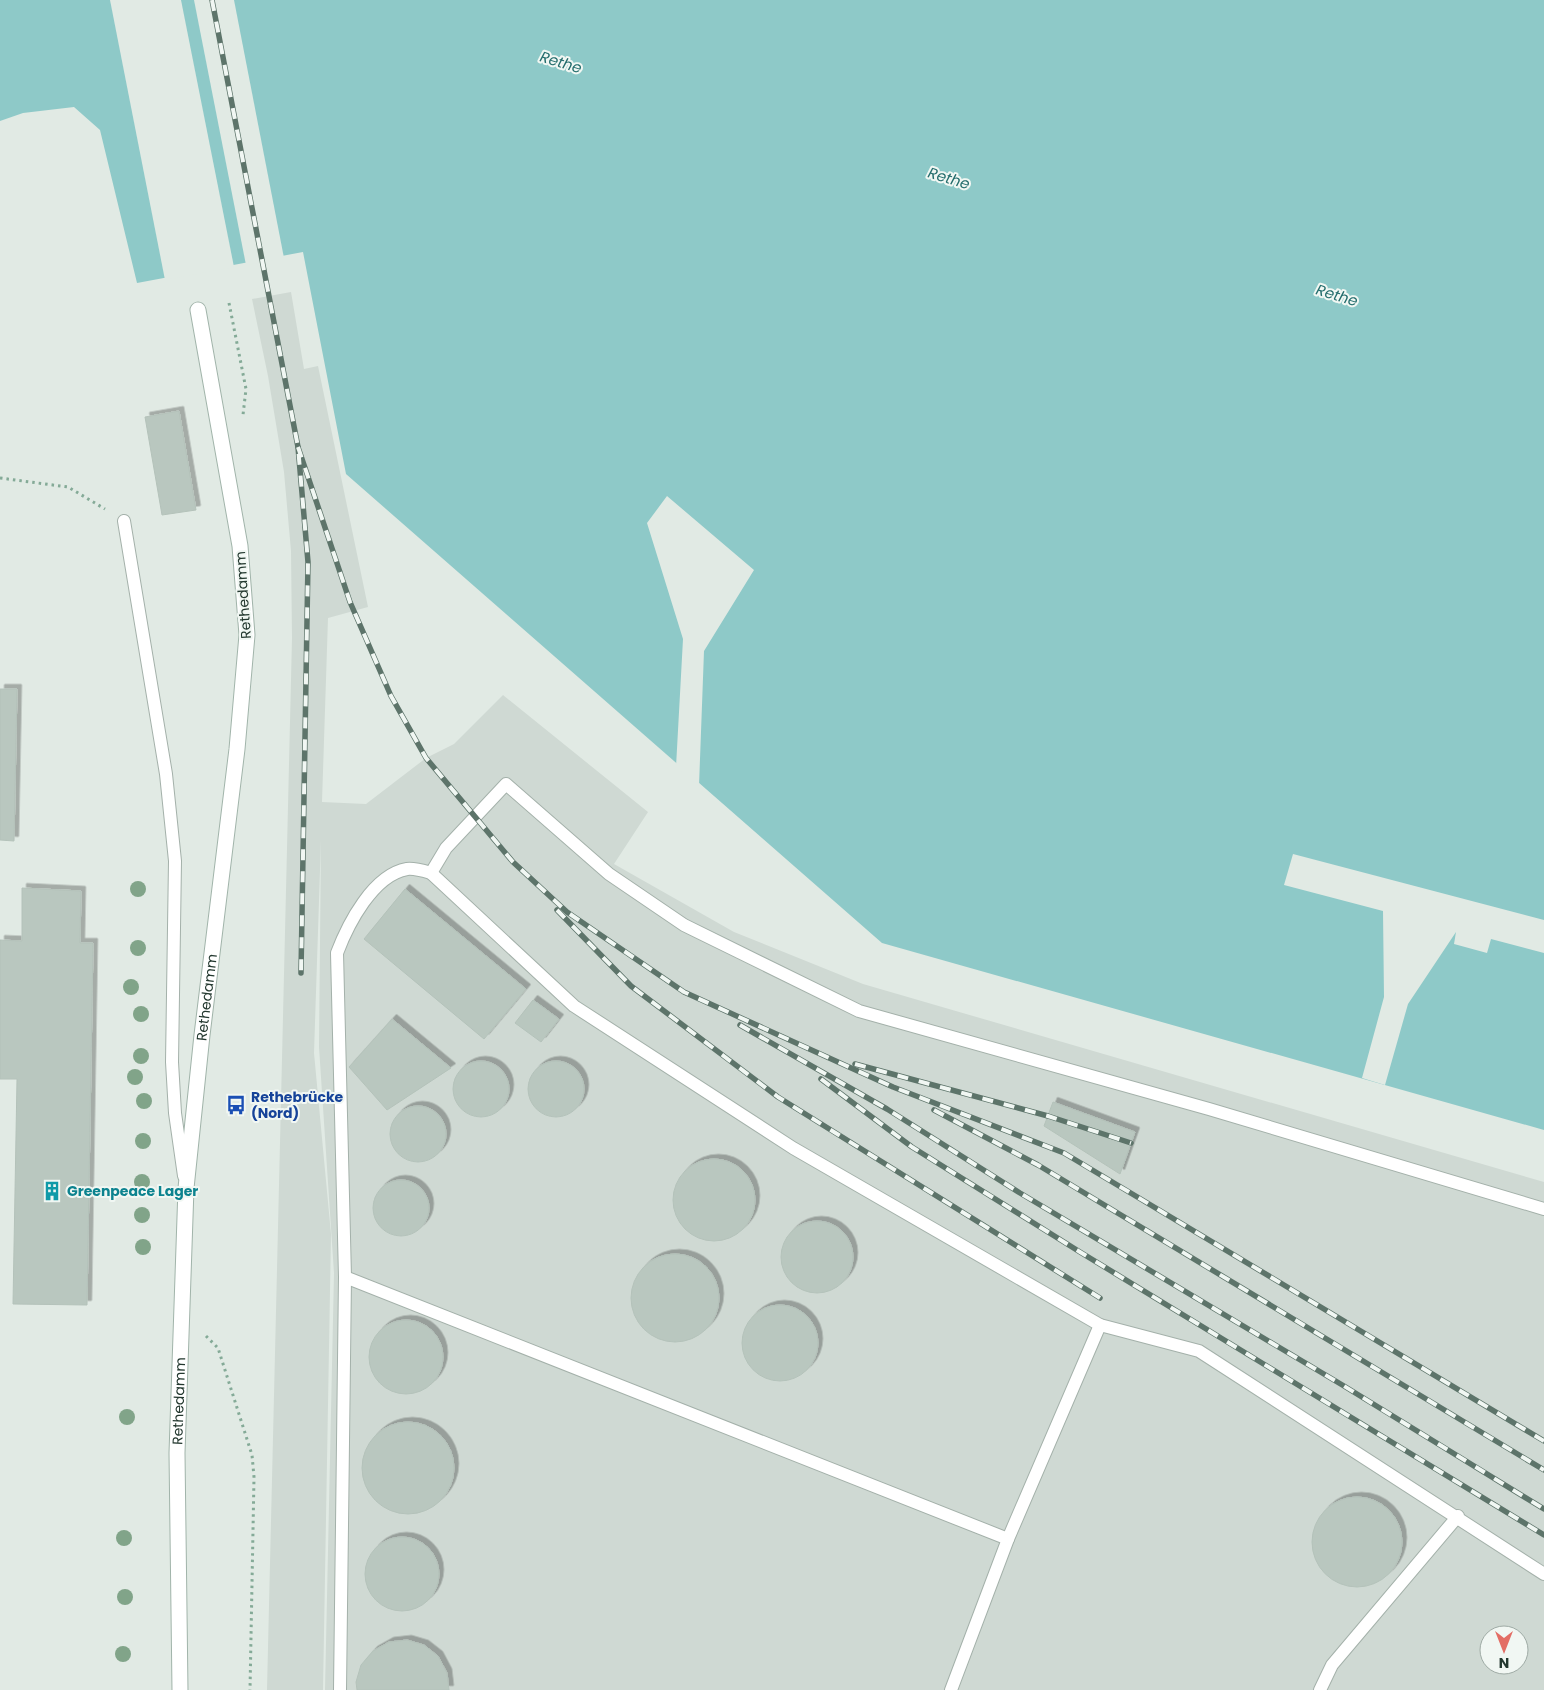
<svg xmlns="http://www.w3.org/2000/svg" width="1544" height="1690" font-family="Poppins,sans-serif">
<defs>
<filter id="shadow"><feDropShadow dx="4.5" dy="-4.5" stdDeviation="0" flood-color="#0004"/></filter>
</defs>
<rect width="100%" height="100%" fill="#e1eae4"/>
<!-- built -->
<path fill="#cfd9d3" fill-rule="evenodd" d="M291,292L304,369L318,366L368,607L328,618L322,802L366,804L426,758L454,744L503,695L648,812L614,864L734,932L863,984L1544,1182V1690H325L334,1273L319,1047L321,840L314,1053L331,1234L323,1690H267L292,638L291,551L284,472L268,376L252,299ZM1489,1635H1519V1665H1489Z"/>
<!-- water -->
<polygon fill="#8ec9c8" points="0,0 1544,0 1544,1130 882,943 346,474 303,252 137,283 100,130 74,107 23,113 0,121"/>
<!-- pier -->
<g fill="#e1eae4">
<polygon points="110,0 181,0 234,267 165,280"/>
<polygon points="194,0 234,0 284,258 246,265"/>
<polygon points="667,496 754,570 704,651 699,786 676,767 683,639 647,523"/>
<polygon points="1293,854 1544,920 1544,953 1491,939 1487,953 1454,944 1456,932 1408,1004 1385,1085 1362,1078 1384,997 1383,911 1284,885"/>
</g>
<!-- building -->
<g fill="#b9c7bf" stroke="#b4c2ba" filter="url(#shadow)">
<polygon points="179,411 196,510 162,515 145,417"/>
<polygon points="0,689 17,689 14,841 0,840"/>
<polygon points="22,888 81,891 80,943 93,943 87,1305 13,1304 17,1079 0,1079 0,940 22,941"/>
<polygon points="405,889 526,989 484,1039 364,939"/>
<polygon points="533,1000 559,1019 541,1042 515,1023"/>
<polygon points="392,1019 451,1068 387,1110 349,1067"/>
<circle cx="481" cy="1089" r="28"/>
<circle cx="556" cy="1089" r="28"/>
<polygon points="1053,1102 1135,1132 1120,1174 1044,1126"/>
<circle cx="418" cy="1134" r="28"/>
<circle cx="714" cy="1200" r="41"/>
<circle cx="401" cy="1208" r="28"/>
<circle cx="817" cy="1257" r="36"/>
<circle cx="675" cy="1298" r="44"/>
<circle cx="780" cy="1343" r="38"/>
<circle cx="406" cy="1357" r="37"/>
<circle cx="408" cy="1468" r="46"/>
<circle cx="1357" cy="1542" r="45"/>
<circle cx="402" cy="1574" r="37"/>
<polygon points="407,1640 424,1645 438,1656 447,1673 449,1690 357,1690 356,1682 361,1665 373,1651 389,1642"/>
</g>
<g fill="none" stroke-linecap="round" stroke-linejoin="round">
<defs>
<g id="service">
<polyline points="124,521 166,774 175,861 172,1062 175,1113 184,1176"/>
<polyline points="431,873 574,1006 793,1148 1100,1325 1199,1351 1544,1574"/>
<polyline points="345,1277 1008,1539 1100,1325"/>
<path d="M340,1690L345,1277L337,953C348,924 373,875 407,869C414,868 424,871 431,873L446,848L506,784L609,874L684,925L859,1011L1209,1109L1544,1209"/>
<polyline points="951,1690 1008,1539"/>
<polyline points="1320,1690 1332,1665 1458,1516"/>
</g>
<g id="secondary">
<path id="s1" d="M180,1690L177,1453L186,1188L202,1035L237,749L247,635L240,546L198,310"/>
</g>
</defs>
<!-- service casing -->
<use href="#service" stroke="#a4b1aa" stroke-width="14"/>
<!-- secondary casing -->
<use href="#secondary" stroke="#a1b4aa" stroke-width="17"/>
<!-- path -->
<g stroke="#84aa97" stroke-width="3" stroke-dasharray="2.5 4" stroke-linecap="butt">
<polyline points="229,303 246,389 243,415"/>
<polyline points="0,478 68,487 105,509"/>
<polyline points="206,1336 218,1348 252,1455 254,1477 250,1690"/>
</g>
<!-- service -->
<use href="#service" stroke="#fff" stroke-width="12"/>
<!-- secondary -->
<use href="#secondary" stroke="#fff" stroke-width="15"/>
<defs>
<g id="rail">
<polyline points="212,0 298,447 308,562 301,973"/>
<polyline points="298,447 350,602 391,696 426,758 513,862 567,912 684,992 893,1087 1064,1153 1544,1441"/>
<polyline points="557,910 631,986 778,1097 1100,1298"/>
<polyline points="740,1025 887,1109 1020,1193 1344,1386 1544,1509"/>
<polyline points="855,1064 1048,1116 1131,1143"/>
<polyline points="821,1079 912,1147 1080,1252 1544,1535"/>
<polyline points="934,1110 1038,1165 1544,1470"/>
</g>
</defs>
<!-- rail casing -->
<use href="#rail" stroke="#5d746a" stroke-width="5.5"/>
<!-- rail -->
<use href="#rail" stroke="#f1f7f3" stroke-width="4" stroke-dasharray="11" stroke-linecap="butt"/>
</g>
<!-- trees -->
<g fill="#81a489">
<circle cx="138" cy="889" r="8"/>
<circle cx="138" cy="948" r="8"/>
<circle cx="131" cy="987" r="8"/>
<circle cx="141" cy="1014" r="8"/>
<circle cx="141" cy="1056" r="8"/>
<circle cx="135" cy="1077" r="8"/>
<circle cx="144" cy="1101" r="8"/>
<circle cx="143" cy="1141" r="8"/>
<circle cx="142" cy="1182" r="8"/>
<circle cx="142" cy="1215" r="8"/>
<circle cx="143" cy="1247" r="8"/>
<circle cx="127" cy="1417" r="8"/>
<circle cx="124" cy="1538" r="8"/>
<circle cx="125" cy="1597" r="8"/>
<circle cx="123" cy="1654" r="8"/>
</g>
<!-- icons -->
<defs>
<symbol id="bus-bare" viewBox="-9 -9 18 18"><path d="M-5-6H5V4H4V6H2V4H-2V6H-4V4H-5ZM-3.5-4V0h7V-4ZM-3.5 1.2v1.5H-2V1.2ZM2 1.2v1.5H3.5V1.2Z" fill="#1a4fb4" stroke="#f1f7f3" stroke-width="2.5" paint-order="stroke"/></symbol>
<symbol id="building-bare" viewBox="-9 -9 18 18"><path d="M-4-6H4V6H1V3H-1V6H-4ZM-2.5-4.3h1.7v1.8h-1.7ZM.8-4.3h1.7v1.8H.8ZM-2.5-1h1.7V.8h-1.7ZM.8-1h1.7V.8H.8Z" fill="#0f9aa8" stroke="#f1f7f3" stroke-width="2.5" paint-order="stroke"/></symbol>
</defs>
<g fill-rule="evenodd">
<use href="#bus-bare" x="222" y="1091" width="28" height="28"/>
<use href="#building-bare" x="38" y="1177" width="28" height="28"/>
</g>
<g text-anchor="middle" dominant-baseline="central" stroke-width="4" stroke-linejoin="round" paint-order="stroke">
<!-- street labels -->
<g font-size="14" fill="#23382f" stroke="#f1f7f3">
<text transform="translate(243 595) rotate(-94)">Rethedamm</text>
<text stroke="none"><textPath href="#s1" startOffset="694">Rethedamm</textPath></text>
<text stroke="none"><textPath href="#s1" startOffset="289">Rethedamm</textPath></text>
</g>
<!-- transit labels -->
<g font-size="14" font-weight="bold" fill="#164399" stroke="#f1f7f3" text-anchor="start">
<text x="251" y="1097">Rethebrücke<tspan x="251" dy="16">(Nord)</tspan></text>
</g>
<!-- culture labels -->
<g font-size="14" font-weight="bold" fill="#0d838f" stroke="#f1f7f3" text-anchor="start">
<text x="67" y="1191">Greenpeace Lager</text>
</g>
<!-- water labels -->
<g font-size="15" font-style="italic" fill="#246d6d" stroke="#f1f7f3">
<text transform="translate(561 62) rotate(17)">Rethe</text>
<text transform="translate(949 178) rotate(17)">Rethe</text>
<text transform="translate(1337 295) rotate(17)">Rethe</text>
</g>
</g>
<!-- north arrow -->
<g transform="translate(1504 1650) rotate(180)"><circle r="24" fill="#f1f7f3" stroke="#9faba5"/>
<path d="M0-4L9 19L0 12L-9 19Z" fill="#e36e65"/>
<text y="-8" font-size="14" font-weight="bold" text-anchor="middle" fill="#23382f">N</text>
</g>
</svg>
